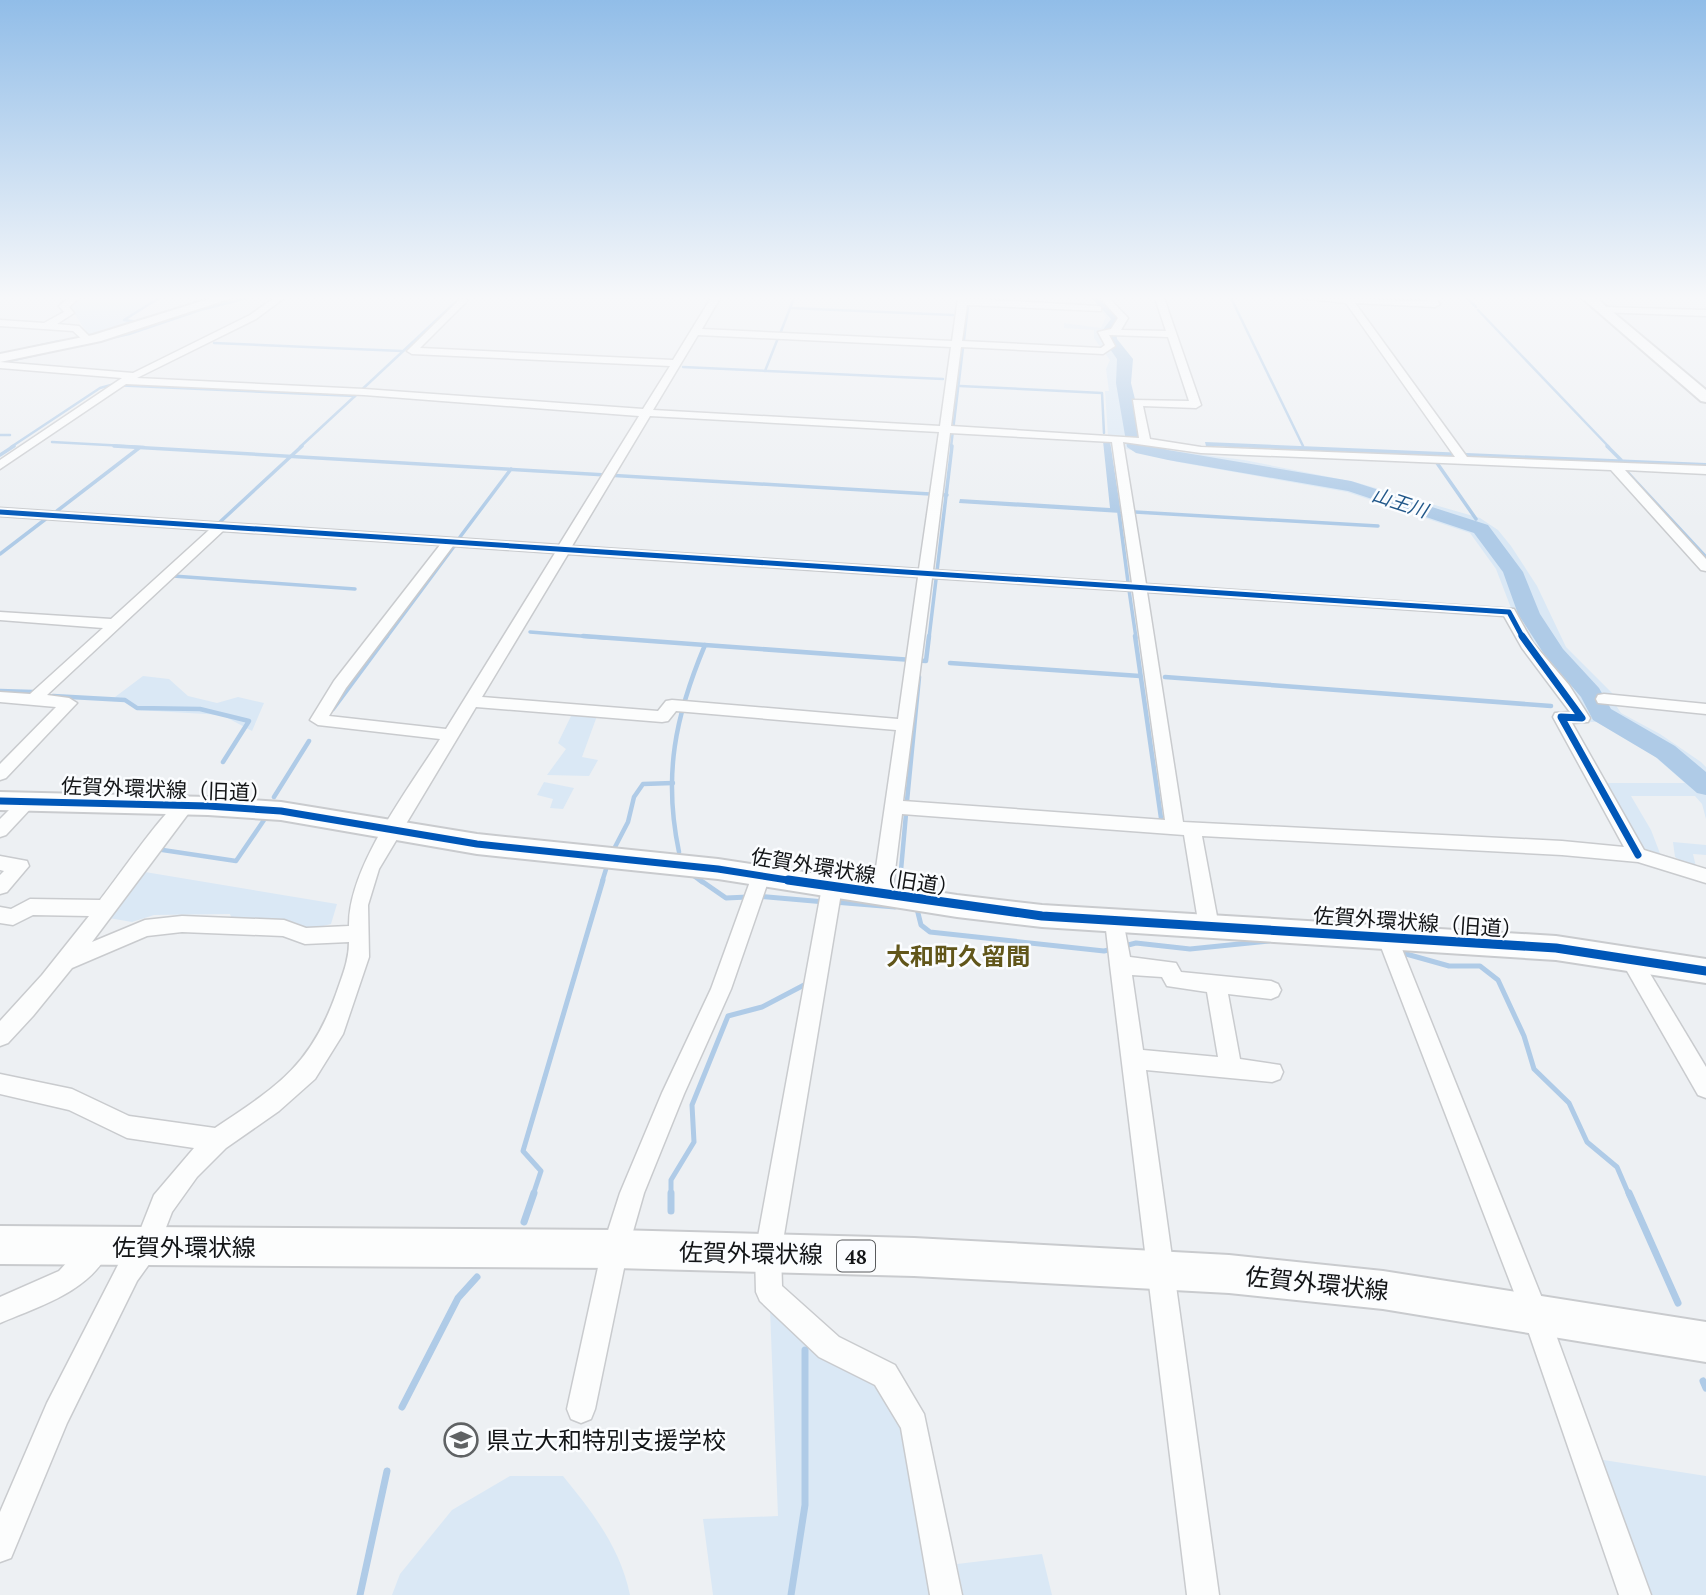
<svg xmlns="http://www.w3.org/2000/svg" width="1706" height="1595" font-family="'PT Serif','Noto Sans JP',serif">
<rect width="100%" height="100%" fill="#edf0f3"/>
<!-- green -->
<g fill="#dae8f5">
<polygon points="91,298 158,298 124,320 136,322 89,336 69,305 76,300"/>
<path d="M1092,298H1097L1116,319L1105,335L1122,360C1118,376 1119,395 1124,411C1126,420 1132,428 1129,438L1108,436L1105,391H1109L1106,369L1110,360L1094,338V330L1064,328V323L1101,328L1106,317Z"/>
<polygon points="1122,442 1140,451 1174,459 1243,468 1293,479 1348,487 1466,525 1479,532 1507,570 1524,615 1543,649 1584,691 1596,713 1660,751 1706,792 1706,819 1702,804 1695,796 1631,796 1651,830 1661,856 1642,852 1604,783 1685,783 1653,755 1597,722 1590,722 1570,687 1532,648 1511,608 1496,569 1470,533 1347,492 1177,462 1123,448"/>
<polygon points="1139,443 1175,451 1244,460 1355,482 1480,518 1498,530 1511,546 1537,586 1566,647 1615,696 1615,704 1621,713 1660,734 1701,762 1706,767 1706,782 1679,757 1609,716 1590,685 1560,654 1537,619 1520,575 1486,530 1475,523 1352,485 1246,464 1168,454"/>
<polygon points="143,676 169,679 188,696 217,703 238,697 264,703 252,731 222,715 138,710 115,697"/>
<polygon points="572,714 597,716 582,757 598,760 589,776 547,775 566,749 558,743"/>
<polygon points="544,782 574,788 563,809 550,808 553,799 537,795"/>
<polygon points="1673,842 1706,845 1706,855 1693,854 1697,871 1675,857"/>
<polygon points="145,872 337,904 331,924 311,929 288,924 233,922 230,914 154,915 132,922 103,917"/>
<polygon points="770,1309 880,1382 907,1433 937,1595 713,1595 703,1519 778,1516"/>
<polygon points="1597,1459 1706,1476 1706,1595 1648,1595"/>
<path d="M510,1476H563C593,1513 620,1547 630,1595H392L400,1574L452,1510Z"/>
<polygon points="1042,1554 1052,1595 963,1595 957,1564"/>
</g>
<!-- water -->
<g fill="#afcbe7">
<polygon points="1103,441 1110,441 1121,513 959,503 960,499 1110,508"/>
<polygon points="1205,442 1706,463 1706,467 1206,446"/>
</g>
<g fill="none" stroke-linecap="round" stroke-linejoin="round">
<!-- stream-far4 -->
<g stroke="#afcbe7" stroke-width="2.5">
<polyline points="536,298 669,298"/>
<polyline points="1231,298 1303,446"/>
<polyline points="1467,298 1476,307"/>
<polyline points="790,308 953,315"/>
<polyline points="1478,310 1609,447"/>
<polyline points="139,322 124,320 159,298"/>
<polyline points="780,334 794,298"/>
<polyline points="214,343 402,351"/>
<polyline points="15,351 60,341"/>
<polyline points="0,363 129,334 200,310 247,298"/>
<polyline points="683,367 943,379"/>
<polyline points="765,371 778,338"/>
<polyline points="960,386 1102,393 1104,433"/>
<polyline points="0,435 10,435"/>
<polyline points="52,442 144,447"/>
<polyline points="11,447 100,388 111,385 355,396 460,298"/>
<polyline points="300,447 355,396"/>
<polyline points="951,447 969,298"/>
</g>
<!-- stream-far3 -->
<g stroke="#afcbe7" stroke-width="3.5">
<polyline points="114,446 947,495"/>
<polyline points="1607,446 1621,460"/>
<polyline points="0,455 14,446"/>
<polyline points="1437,463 1476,519"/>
<polyline points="1626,471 1706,557"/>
<polyline points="57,511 139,448"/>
<polyline points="1135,512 1378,526"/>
<polyline points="1119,513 1128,582"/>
<polyline points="220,522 302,446"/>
<polyline points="460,537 511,469"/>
<polyline points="0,554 47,518"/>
<polyline points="173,576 355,589"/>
<polyline points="1129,590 1136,638"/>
<polyline points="530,632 606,638"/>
<polyline points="386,638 455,545"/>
<polyline points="929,638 952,446"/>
</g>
<!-- stream-far2 -->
<g stroke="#afcbe7" stroke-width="4.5">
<polyline points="583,636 705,645"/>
<polyline points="1135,636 1161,818"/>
<polyline points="950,663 1140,676"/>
<polyline points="1165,677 1551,706"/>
<polyline points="0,691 33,692"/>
<polyline points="53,696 125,700 137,708 200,709 249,721 223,762"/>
<polyline points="333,709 387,636"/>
<polyline points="274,797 309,741"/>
<polyline points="907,801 919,677"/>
<polyline points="615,847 628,822 634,797 643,784 673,783"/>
<polyline points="156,849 236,861 264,820"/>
<path d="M679,852C663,776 675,716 705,645L926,661L929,636"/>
<polyline points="691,874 702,882"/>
<polyline points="900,881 906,814"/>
<polyline points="602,882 607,866"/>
</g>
<!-- stream-far1 -->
<g stroke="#afcbe7" stroke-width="5">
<polyline points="700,880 726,898 748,897"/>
<polyline points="757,896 825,902"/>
<polyline points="834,902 895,907"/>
<polyline points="914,908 917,909 921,925 930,932 1104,951 1113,949"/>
<polyline points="1124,946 1136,943 1190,949 1269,941"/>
<polyline points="1399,952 1449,966 1480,966 1498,980 1524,1036 1534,1069 1569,1103 1587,1142 1617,1167 1629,1195"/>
<polyline points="533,1195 541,1171 523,1151 603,880"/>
<polyline points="671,1195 671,1180 694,1142 692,1105 728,1016 762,1007 806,984"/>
</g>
<!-- stream -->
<g stroke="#afcbe7" stroke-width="7">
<polyline points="671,1193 671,1211"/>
<polyline points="1629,1193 1678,1303"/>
<polyline points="524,1222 534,1193"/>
<polyline points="1703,1381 1706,1388"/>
<polyline points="402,1407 458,1298 477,1277"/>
<polyline points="360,1595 387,1471"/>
<polyline points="791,1595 805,1505 805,1350"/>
</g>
<!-- river -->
<polygon fill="#afcbe7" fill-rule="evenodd" points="1092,298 1107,298 1125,319 1116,331 1117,339 1133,359 1131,383 1141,424 1142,441 1168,450 1351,481 1488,525 1523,572 1540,614 1563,649 1599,688 1611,709 1675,746 1706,772 1706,795 1697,793 1657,758 1593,720 1581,697 1544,654 1518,614 1503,572 1474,533 1348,491 1168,460 1136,453 1127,447 1116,383 1117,359 1103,339 1102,331 1111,319"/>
<defs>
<g id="street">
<polygon points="69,298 79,298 69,307 74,313 57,324 79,326 91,338 91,342 85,342 73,331 0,326 0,320 44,323 64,312 59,306"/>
<path d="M274,298H284L256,319L137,378L364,389L643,409L670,366L412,354L407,351L461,298L468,300L420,348L673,360L711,298H720L702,329L952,341L958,298L1098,306L1101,307V311L967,305L962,341L1101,348L1105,345L1098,332L1111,329L1118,318L1100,298H1109L1128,318L1121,330L1166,331L1155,298H1164L1201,405L1196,408L1143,406L1150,439L1201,447L1455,457L1346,303L1300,298L1428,301L1426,298H1435L1440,304L1435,307L1355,303L1467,457L1706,466V474L1625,470L1706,559V571L1701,570L1611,470L1201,453L1123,442L1146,584L1514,609L1533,643L1569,685L1590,718L1588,722L1572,723L1644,850L1706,869V883L1638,862L1562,855L1202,836L1219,927L1216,933L1209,935L1202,933L1199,927L1184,835L902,814L892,895L889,900L882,903L875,900L872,895L896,730L676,711L668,721L662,722L476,707L379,869L368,905L369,957L343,1034L315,1079L279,1111L226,1148L197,1177L172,1212L155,1256L137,1281L67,1423L11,1558L0,1562V1512L47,1403L119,1263L137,1238L154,1195L194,1148L127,1138L69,1110L0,1094V1074L72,1089L129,1116L215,1128C276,1087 310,1067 336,994C342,976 349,961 349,942L305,944L283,936L182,932L147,936L72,968L33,1016L8,1043L0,1046V1021L42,975L89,916L33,915L13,925L0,923V907L11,909L30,899L100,900C113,884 167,806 181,800C185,798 187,799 191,800L194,805L191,810L92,942L145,920L182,916L284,920L306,928L349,926C348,867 408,790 440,739L318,725L310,720L334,681L440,545L223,531L47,695L69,698L77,703L6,778L0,780V764L56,707L0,702V692L30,694L103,628L0,620V612L111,619L209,530L0,516V508L559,545L639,416L364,395L126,384L0,469V460L122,378L0,368V362L133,373L250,315ZM698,335L951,347L940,426L653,410ZM1109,335L1168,337L1189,401L1133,400L1139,438L951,426L961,347L1103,354L1115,346ZM650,416L939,432L919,569L572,546ZM950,433L1112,442L1132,583L933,570ZM453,546L555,553L446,729L329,716L346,688ZM568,554L918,577L898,719L672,700L666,701L658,711L482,697ZM932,578L1133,591L1165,820L903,801ZM1147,592L1504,616L1522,648L1570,712L1555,713L1553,717L1624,847L1562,841L1183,822Z"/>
<polygon points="1602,307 1706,310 1706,316 1599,312 1599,308"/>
<polygon points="1604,694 1706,704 1706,714 1598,703 1596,699 1598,695"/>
<polygon points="28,795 34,797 37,801 34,805 6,835 0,837 0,819 22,797"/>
<polygon points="0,856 27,861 29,866 7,892 0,894 0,875 4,871 0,870"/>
<polygon points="761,869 768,871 770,876 731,989 684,1094 644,1193 628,1249 595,1409 591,1419 581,1423 571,1419 567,1409 602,1249 620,1193 662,1093 711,989 752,876 754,871"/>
<polygon points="832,880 839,882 842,887 781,1253 782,1286 839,1337 895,1365 924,1414 962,1595 930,1595 901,1428 875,1385 819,1357 760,1301 756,1292 755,1253 822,887 825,882"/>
<path d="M1115,913L1122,915L1130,957L1176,963L1181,972L1271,981L1278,984L1281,990L1278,996L1271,999L1228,994L1240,1059L1280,1065L1283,1072L1280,1079L1272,1082L1146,1070L1219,1595H1187L1110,965L1105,921L1108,915ZM1132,975L1162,977L1167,986L1207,992L1218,1057L1143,1050Z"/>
<polygon points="1388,931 1395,933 1398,939 1548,1313 1651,1595 1619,1595 1522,1313 1378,939 1381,933"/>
<polygon points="1630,950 1637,952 1706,1067 1706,1098 1698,1095 1623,964 1620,958 1623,952"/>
<path d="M98,1234L107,1238L111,1247C92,1291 40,1306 0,1323V1297L59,1271L89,1238Z"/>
</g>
<g id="secondary">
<polygon points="212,298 232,298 101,341 0,362 0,354 93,335"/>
<polygon points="1582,298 1596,298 1706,390 1706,402 1701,401"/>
<polygon points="0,792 208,797 281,802 477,834 718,859 957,895 1042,905 1556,936 1706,959 1706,983 1556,960 1042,927 957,917 718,879 477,854 281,820 208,815 0,810"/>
</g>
<polygon id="primary" points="0,1226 615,1230 914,1238 1229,1255 1383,1271 1706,1322 1706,1362 1383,1309 1229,1293 914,1276 615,1268 0,1264"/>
</defs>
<!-- street casing -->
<use href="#street" stroke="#c9cbce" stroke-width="3"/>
<!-- secondary casing -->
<use href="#secondary" stroke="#c9cbce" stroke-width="4"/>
<!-- primary casing -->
<use href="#primary" stroke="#c9cbce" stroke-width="4"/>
<!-- street -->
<use href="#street" fill="#fcfdfd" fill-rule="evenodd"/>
<!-- secondary -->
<use href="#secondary" fill="#fcfdfd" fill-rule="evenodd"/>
<!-- primary -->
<use href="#primary" fill="#fcfdfd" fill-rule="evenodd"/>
<defs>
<polyline id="cycleway-far2" points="0,512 1509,612 1523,638"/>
<g id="cycleway-far1">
<polyline points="1522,636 1582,718 1561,717 1638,855"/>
<polyline points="0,801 208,806 281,811 477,844 718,869 800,882"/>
</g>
<polyline id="cycleway" points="788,880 1042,916 1556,948 1706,971"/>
</defs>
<!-- cycleway-far2 casing -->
<use href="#cycleway-far2" stroke="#fbfdff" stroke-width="9"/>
<!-- cycleway-far1 casing -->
<use href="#cycleway-far1" stroke="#fbfdff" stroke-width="11"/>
<!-- cycleway casing -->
<use href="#cycleway" stroke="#fbfdff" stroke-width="13"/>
<!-- cycleway-far2 -->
<use href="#cycleway-far2" stroke="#0057b8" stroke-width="5"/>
<!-- cycleway-far1 -->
<use href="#cycleway-far1" stroke="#0057b8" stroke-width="7"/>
<!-- cycleway -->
<use href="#cycleway" stroke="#0057b8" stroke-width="9"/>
</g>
<!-- sky -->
<linearGradient id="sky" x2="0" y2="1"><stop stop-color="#91bde8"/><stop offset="0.57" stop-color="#f7f8fa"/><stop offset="1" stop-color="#f7f8fa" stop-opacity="0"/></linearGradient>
<rect width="1706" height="522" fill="url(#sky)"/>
<!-- icons -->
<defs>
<symbol id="school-ring" viewBox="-11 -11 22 22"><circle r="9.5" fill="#fbfdff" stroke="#5f6264" stroke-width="1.5"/><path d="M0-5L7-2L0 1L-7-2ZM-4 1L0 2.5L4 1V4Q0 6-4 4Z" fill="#5f6264"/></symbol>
</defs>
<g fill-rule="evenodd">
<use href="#school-ring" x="442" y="1421" width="38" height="38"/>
</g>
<g text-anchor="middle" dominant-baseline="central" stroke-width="5" stroke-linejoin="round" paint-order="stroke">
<!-- far-water labels -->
<g font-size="19" font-style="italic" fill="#22588a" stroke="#fbfdff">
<text transform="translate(1400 502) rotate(18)">山王川</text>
</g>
<!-- shield labels -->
<rect fill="#fbfdff" stroke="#595b5d" stroke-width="2" x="837" y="1240.5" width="38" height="31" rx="5"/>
<g font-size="19" font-weight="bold" fill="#131517">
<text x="856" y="1256">48</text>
</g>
<!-- street labels -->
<g font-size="21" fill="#131517" stroke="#fbfdff">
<text transform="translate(166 789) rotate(2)">佐賀外環状線（旧道）</text>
<text transform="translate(855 872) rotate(9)">佐賀外環状線（旧道）</text>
<text transform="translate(1418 922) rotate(4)">佐賀外環状線（旧道）</text>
</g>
<!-- quarter labels -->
<g font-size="24" font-weight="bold" fill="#61561a" stroke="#fbfdff">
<text x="958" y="956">大和町久留間</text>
</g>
<!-- near-street labels -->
<g font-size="24" fill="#131517" stroke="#fbfdff">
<text x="184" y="1247">佐賀外環状線</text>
<text transform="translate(751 1253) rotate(1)">佐賀外環状線</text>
<text transform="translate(1317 1283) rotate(6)">佐賀外環状線</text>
</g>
<!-- near-poi labels -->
<g font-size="24" fill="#131517" stroke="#fbfdff" text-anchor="start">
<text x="486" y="1440">県立大和特別支援学校</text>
</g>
</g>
</svg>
